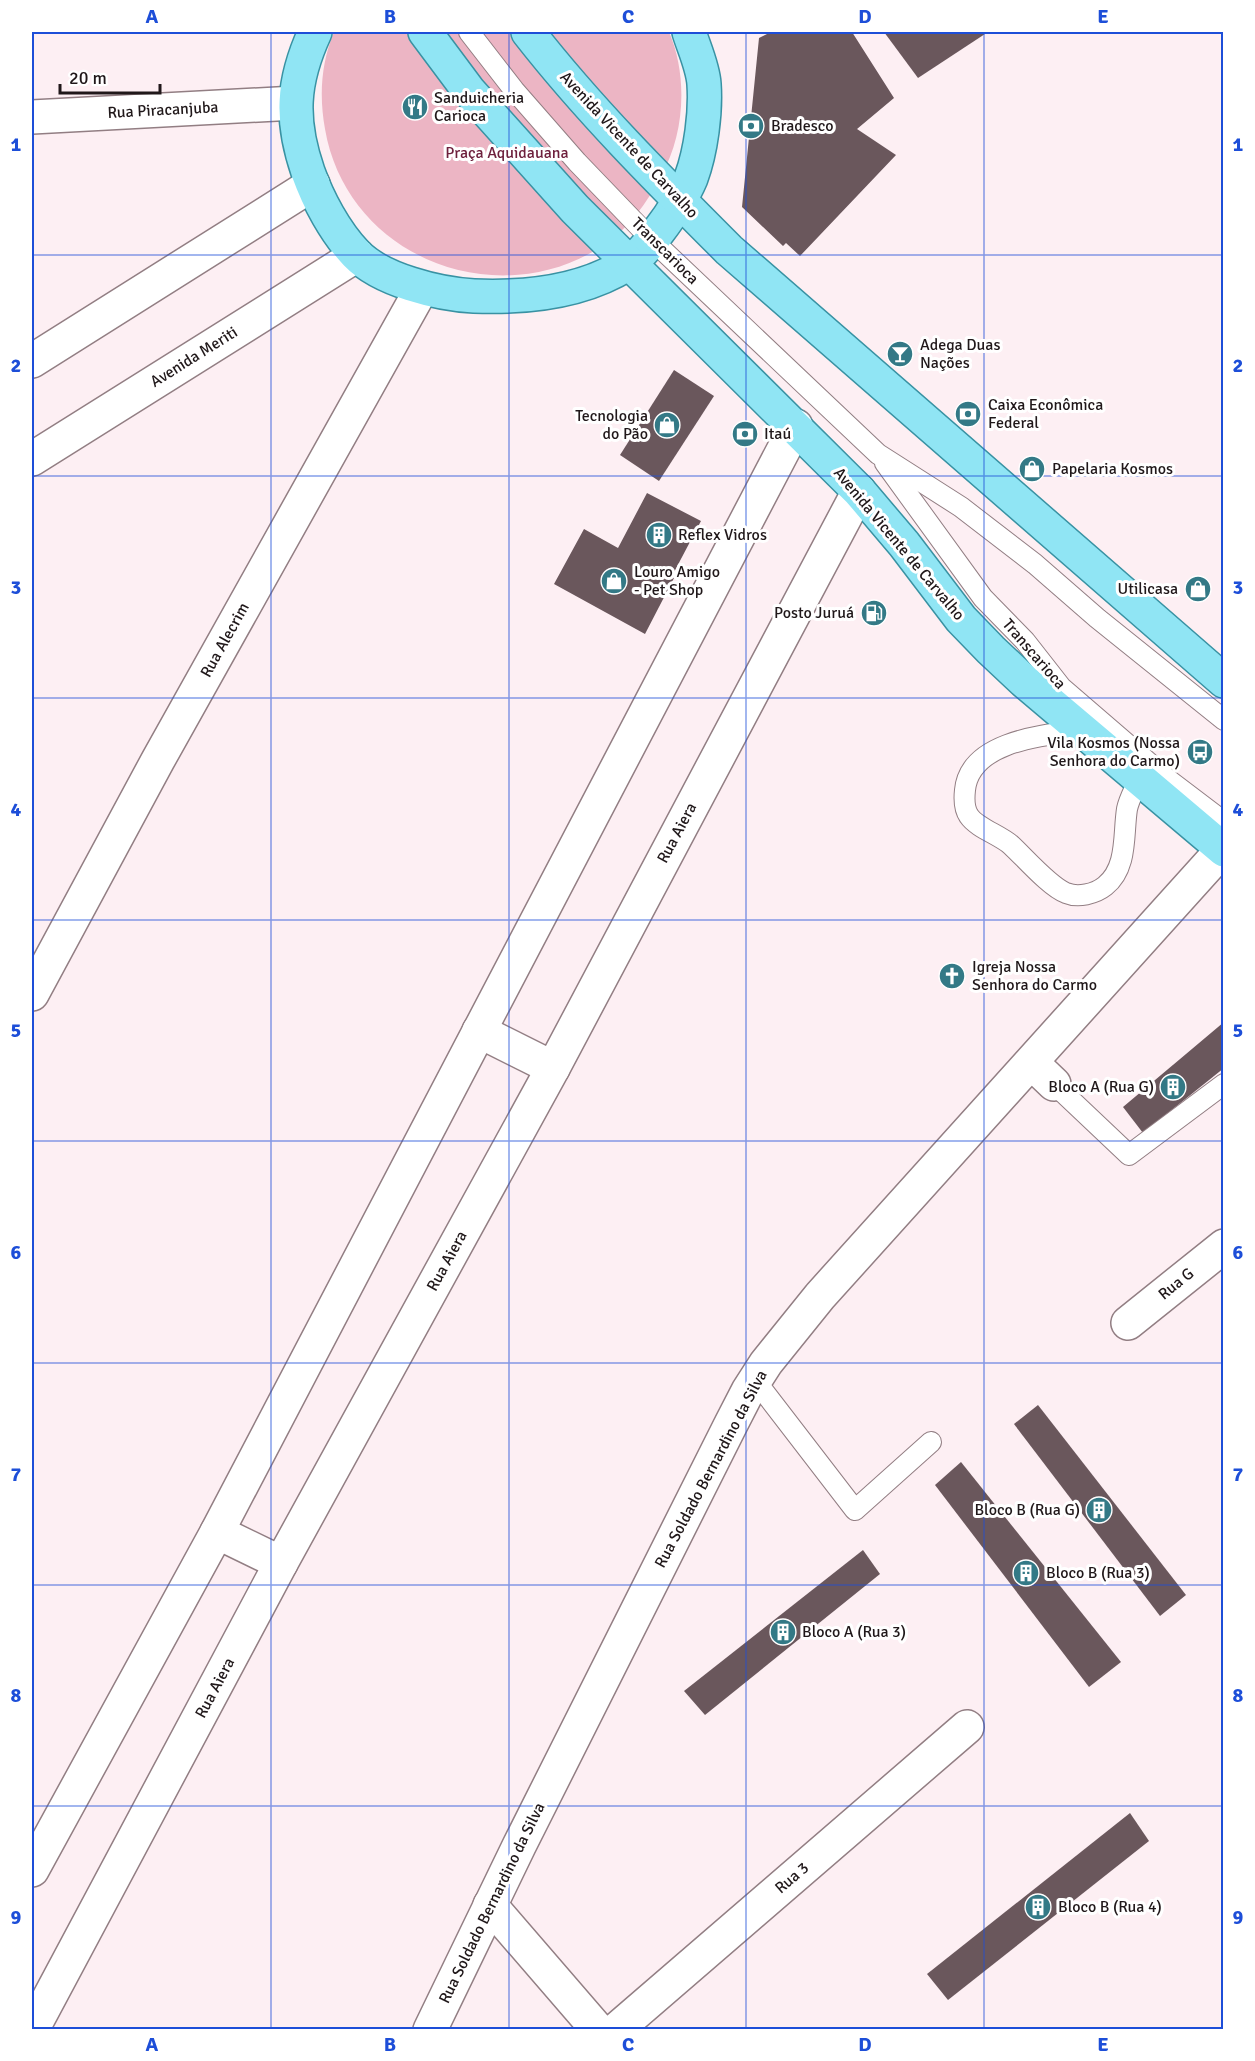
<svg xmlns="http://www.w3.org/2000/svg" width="1255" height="2061" font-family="Signika,sans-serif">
<rect width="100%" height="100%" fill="#fdeff3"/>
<!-- green -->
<path fill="#ecb5c4" d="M334,32H669C688,76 685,134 661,176C647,203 629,228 604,245C497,316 347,257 325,129C319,96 321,63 334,32Z"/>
<!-- building -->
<g fill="#6a575c">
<polygon points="771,32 852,32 894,98 857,129 896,155 800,256 786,243 783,246 742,207 759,38"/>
<polygon points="884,32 988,32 918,78"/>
<polygon points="674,370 714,396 659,481 620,455"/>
<polygon points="647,493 701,521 672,576 659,569 674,578 645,634 554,584 584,529 618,548"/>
<polygon points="1224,1022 1224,1068 1143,1133 1123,1107"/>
<polygon points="1038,1405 1186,1595 1160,1616 1014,1424"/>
<polygon points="961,1462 1121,1662 1089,1687 935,1485"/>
<polygon points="863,1550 880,1574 705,1715 684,1691"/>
<polygon points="1130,1813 1149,1841 948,2000 927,1974"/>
</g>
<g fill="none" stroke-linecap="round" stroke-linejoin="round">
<defs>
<g id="lane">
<polyline points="469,32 514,90 577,162 652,240 878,454 961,507 1035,564 1097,618 1224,720"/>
<polyline points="885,463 983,598 1025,641 1061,687 1170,781 1224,822"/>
<path d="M1082,730C1044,735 970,741 965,790C964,799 964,809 969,816C977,828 1000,835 1011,845C1025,858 1050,887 1066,893C1078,898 1095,894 1105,886C1128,868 1123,834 1127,809C1129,799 1135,789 1139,779"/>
<polyline points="1054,1084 1129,1155 1224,1084"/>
<polyline points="755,1380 855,1510 931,1442"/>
</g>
<g id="street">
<polyline points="32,117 295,103"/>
<polyline points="32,994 158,760 422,288"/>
<polyline points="479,1031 553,1068"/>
<polyline points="1032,1063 1054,1084"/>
<polyline points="1128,1323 1224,1246"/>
<polyline points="217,1532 281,1563"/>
<polyline points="32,1870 217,1532 796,426"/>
<polyline points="490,1905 598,2030"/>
<polyline points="32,2030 281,1563 553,1068 859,491"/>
<polyline points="616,2030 967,1727"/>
</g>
<g id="secondary">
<polyline points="32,361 313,184"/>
<polyline points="32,459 357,255"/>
<polyline points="430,2030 519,1846 731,1424 748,1391 766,1363 820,1296 1223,849"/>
</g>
<g id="primary">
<path d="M315,32C292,82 290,120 308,172C318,200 335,232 356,254C381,280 438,294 474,296C524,298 583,292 627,264C639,257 650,243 658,232C671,215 683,197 691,178C701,151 706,112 704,84C703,67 694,48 689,32"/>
<polyline points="425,32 469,91 575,209 859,491 904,544 961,619 991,650 1024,681 1224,850"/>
<path d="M528,32C588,109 659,180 729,250L1224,681"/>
</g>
</defs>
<!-- lane casing -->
<use href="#lane" stroke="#927e83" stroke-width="22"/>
<!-- street casing -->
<use href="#street" stroke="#927e83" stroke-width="36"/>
<!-- secondary casing -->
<use href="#secondary" stroke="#927e83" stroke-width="36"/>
<!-- primary casing -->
<use href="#primary" stroke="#3992a3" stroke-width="36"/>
<!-- lane -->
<use href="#lane" stroke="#fff" stroke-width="20"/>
<!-- street -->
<use href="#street" stroke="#fff" stroke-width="33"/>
<!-- secondary -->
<use href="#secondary" stroke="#fff" stroke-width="33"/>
<!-- primary -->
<use href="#primary" stroke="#90e5f4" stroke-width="33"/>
</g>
<!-- grid -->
<path fill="none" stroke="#1d4ed8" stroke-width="1.5" stroke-opacity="0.55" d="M271,32V2030M509,32V2030M746,32V2030M984,32V2030M32,255H1224M32,476H1224M32,698H1224M32,920H1224M32,1141H1224M32,1363H1224M32,1585H1224M32,1806H1224"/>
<!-- icons -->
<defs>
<symbol id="restaurant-disc" viewBox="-11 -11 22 22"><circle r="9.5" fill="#337986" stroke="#fff"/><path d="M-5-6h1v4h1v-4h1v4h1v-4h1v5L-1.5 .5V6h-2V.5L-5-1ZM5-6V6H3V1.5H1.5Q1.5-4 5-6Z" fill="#fff"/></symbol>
<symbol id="bank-disc" viewBox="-11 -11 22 22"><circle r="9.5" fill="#337986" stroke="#fff"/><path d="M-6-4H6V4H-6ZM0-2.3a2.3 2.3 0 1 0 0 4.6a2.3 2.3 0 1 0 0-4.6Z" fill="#fff"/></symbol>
<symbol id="bar-disc" viewBox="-11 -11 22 22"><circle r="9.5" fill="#337986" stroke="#fff"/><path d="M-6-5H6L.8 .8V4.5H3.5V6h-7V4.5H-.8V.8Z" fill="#fff"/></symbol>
<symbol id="shop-disc" viewBox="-11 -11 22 22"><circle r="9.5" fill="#337986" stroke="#fff"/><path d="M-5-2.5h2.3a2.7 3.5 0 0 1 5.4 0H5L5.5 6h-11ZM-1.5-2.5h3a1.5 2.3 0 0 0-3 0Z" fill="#fff"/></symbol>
<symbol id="building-disc" viewBox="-11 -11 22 22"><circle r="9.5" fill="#337986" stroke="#fff"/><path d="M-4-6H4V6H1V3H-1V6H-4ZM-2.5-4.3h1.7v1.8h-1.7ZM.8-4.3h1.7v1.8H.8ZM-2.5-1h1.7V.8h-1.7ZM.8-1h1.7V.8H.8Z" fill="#fff"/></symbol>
<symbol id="fuel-disc" viewBox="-11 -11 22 22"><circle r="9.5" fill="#337986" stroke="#fff"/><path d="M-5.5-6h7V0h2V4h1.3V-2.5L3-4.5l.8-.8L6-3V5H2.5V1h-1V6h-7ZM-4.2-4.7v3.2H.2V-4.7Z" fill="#fff"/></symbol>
<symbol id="bus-disc" viewBox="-11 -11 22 22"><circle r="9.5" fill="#337986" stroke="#fff"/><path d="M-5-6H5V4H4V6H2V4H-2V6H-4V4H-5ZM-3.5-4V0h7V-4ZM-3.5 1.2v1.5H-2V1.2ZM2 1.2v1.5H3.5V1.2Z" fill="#fff"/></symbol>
<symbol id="church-disc" viewBox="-11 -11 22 22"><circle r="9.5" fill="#337986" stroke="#fff"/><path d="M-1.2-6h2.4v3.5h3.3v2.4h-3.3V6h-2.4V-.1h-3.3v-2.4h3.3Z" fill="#fff"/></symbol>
</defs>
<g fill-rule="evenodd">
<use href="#restaurant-disc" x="400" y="92" width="30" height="30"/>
<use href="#bank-disc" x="736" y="111" width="30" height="30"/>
<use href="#bar-disc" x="885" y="339" width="30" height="30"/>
<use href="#bank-disc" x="953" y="399" width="30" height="30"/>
<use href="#shop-disc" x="652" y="410" width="30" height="30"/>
<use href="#bank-disc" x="730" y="419" width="30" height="30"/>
<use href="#shop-disc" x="1017" y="454" width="30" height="30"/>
<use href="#building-disc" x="644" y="520" width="30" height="30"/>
<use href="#shop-disc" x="599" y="566" width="30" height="30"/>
<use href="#shop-disc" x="1183" y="574" width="30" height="30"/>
<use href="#fuel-disc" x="859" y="598" width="30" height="30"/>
<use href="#bus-disc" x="1185" y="737" width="30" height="30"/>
<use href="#church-disc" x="937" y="961" width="30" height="30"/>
<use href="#building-disc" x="1158" y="1072" width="30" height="30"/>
<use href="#building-disc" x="1084" y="1495" width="30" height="30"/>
<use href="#building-disc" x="1011" y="1558" width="30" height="30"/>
<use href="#building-disc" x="768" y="1617" width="30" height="30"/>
<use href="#building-disc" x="1023" y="1892" width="30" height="30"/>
</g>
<g text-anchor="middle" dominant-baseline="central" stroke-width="6" stroke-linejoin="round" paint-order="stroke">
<!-- poi labels -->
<g font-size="16" fill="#20181a" stroke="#fff" text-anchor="start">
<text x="434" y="98">Sanduicheria<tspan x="434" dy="18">Carioca</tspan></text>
<text x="771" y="126">Bradesco</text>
<text x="920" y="345">Adega Duas<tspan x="920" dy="18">Nações</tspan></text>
<text x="988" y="405">Caixa Econômica<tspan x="988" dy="18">Federal</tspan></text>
<text x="648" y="416" text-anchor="end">Tecnologia<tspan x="648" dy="18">do Pão</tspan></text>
<text x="764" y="434">Itaú</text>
<text x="1052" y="469">Papelaria Kosmos</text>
<text x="678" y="535">Reflex Vidros</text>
<text x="634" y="572">Louro Amigo<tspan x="634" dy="18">- Pet Shop</tspan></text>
<text x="1178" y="589" text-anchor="end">Utilicasa</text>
<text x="854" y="613" text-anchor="end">Posto Juruá</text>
<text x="1180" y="743" text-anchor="end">Vila Kosmos (Nossa<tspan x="1180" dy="18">Senhora do Carmo)</tspan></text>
<text x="972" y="967">Igreja Nossa<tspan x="972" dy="18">Senhora do Carmo</tspan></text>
<text x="1154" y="1087" text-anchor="end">Bloco A (Rua G)</text>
<text x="1080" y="1510" text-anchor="end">Bloco B (Rua G)</text>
<text x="1046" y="1573">Bloco B (Rua 3)</text>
<text x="802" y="1632">Bloco A (Rua 3)</text>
<text x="1058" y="1907">Bloco B (Rua 4)</text>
</g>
<!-- street labels -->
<g font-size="16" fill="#20181a" stroke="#fff">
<text transform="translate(163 110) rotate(-3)">Rua Piracanjuba</text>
<text transform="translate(629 145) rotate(47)">Avenida Vicente de Carvalho</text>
<text transform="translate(665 251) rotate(45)">Transcarioca</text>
<text transform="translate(194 357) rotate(-32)">Avenida Meriti</text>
<text transform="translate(899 544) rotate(50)">Avenida Vicente de Carvalho</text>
<text transform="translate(225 640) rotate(-61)">Rua Alecrim</text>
<text transform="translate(1034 654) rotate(49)">Transcarioca</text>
<text transform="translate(677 833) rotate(-62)">Rua Aiera</text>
<text transform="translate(447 1261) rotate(-61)">Rua Aiera</text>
<text transform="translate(1176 1284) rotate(-39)">Rua G</text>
<text transform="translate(711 1469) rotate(-62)">Rua Soldado Bernardino da Silva</text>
<text transform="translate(215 1688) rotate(-62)">Rua Aiera</text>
<text transform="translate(792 1878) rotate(-41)">Rua 3</text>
<text transform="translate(492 1903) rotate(-64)">Rua Soldado Bernardino da Silva</text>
</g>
<!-- park labels -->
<g font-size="16" fill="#6e203d" stroke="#fff">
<text x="507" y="153">Praça Aquidauana</text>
</g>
</g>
<!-- border -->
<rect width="1255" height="2061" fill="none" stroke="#ffffff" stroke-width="66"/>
<!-- scale -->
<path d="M60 84v9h100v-9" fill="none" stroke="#20181a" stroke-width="3"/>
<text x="69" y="84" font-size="18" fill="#20181a" stroke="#ffffff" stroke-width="4.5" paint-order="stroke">20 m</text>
<rect x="33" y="33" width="1189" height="1995" fill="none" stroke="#1d4ed8" stroke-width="2"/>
<g font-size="20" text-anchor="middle" font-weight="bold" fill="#1d4ed8">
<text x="152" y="23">A</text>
<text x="390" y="23">B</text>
<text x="628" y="23">C</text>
<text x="865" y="23">D</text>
<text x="1103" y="23">E</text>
<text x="16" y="151">1</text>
<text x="1238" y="151">1</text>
<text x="16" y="372">2</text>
<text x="1238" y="372">2</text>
<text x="16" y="594">3</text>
<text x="1238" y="594">3</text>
<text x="16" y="816">4</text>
<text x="1238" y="816">4</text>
<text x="16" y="1037">5</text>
<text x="1238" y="1037">5</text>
<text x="16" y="1259">6</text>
<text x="1238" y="1259">6</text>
<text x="16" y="1481">7</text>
<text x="1238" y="1481">7</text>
<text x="16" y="1702">8</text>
<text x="1238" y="1702">8</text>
<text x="16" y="1924">9</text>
<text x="1238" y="1924">9</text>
<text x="152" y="2051">A</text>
<text x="390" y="2051">B</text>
<text x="628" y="2051">C</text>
<text x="865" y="2051">D</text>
<text x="1103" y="2051">E</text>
</g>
</svg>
